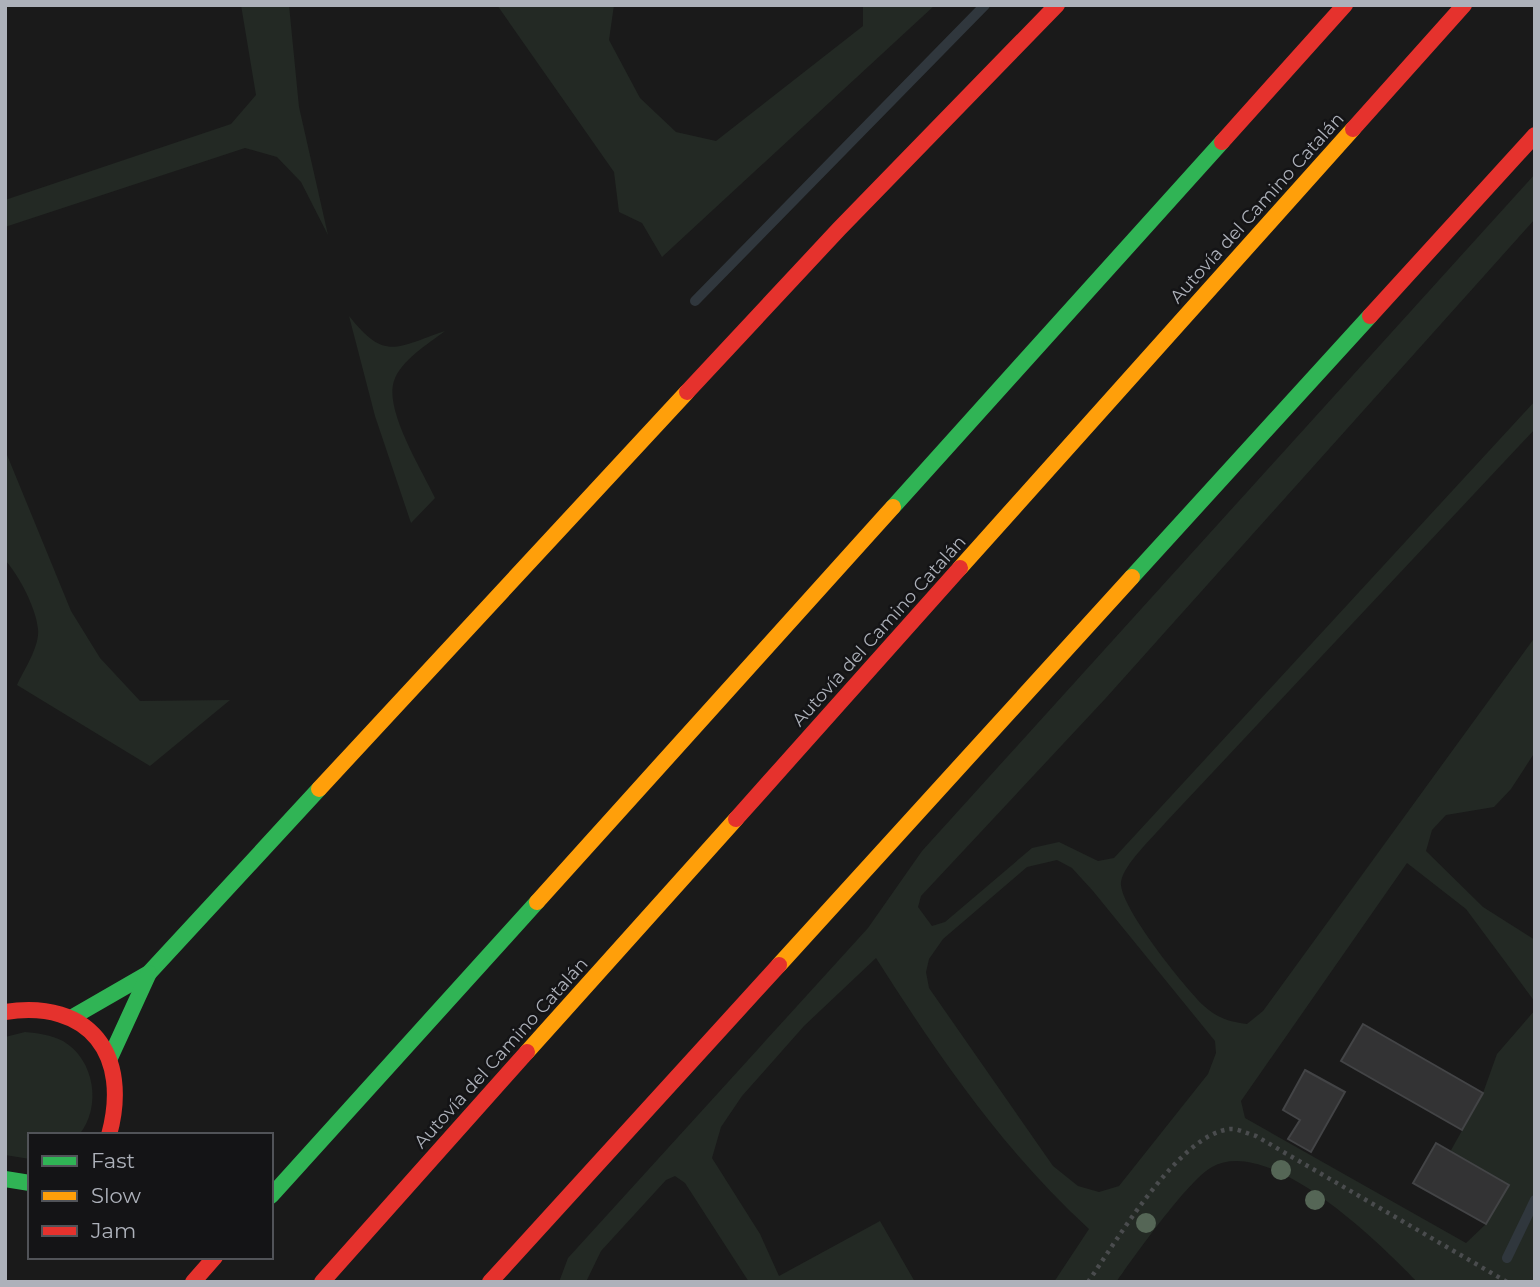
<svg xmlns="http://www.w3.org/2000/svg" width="1540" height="1287" font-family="Montserrat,sans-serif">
<rect width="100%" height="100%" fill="#1a1a1a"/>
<!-- green -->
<g fill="#232924" fill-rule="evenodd">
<polygon points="241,5 289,5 299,107 328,235 301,182 277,157 245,148 5,227 5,200 231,124 256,95"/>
<polygon points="497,5 614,5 609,40 640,98 676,132 716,141 863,26 863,5 935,5 662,257 642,223 619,212 614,172"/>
<path d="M1535,174V219L1105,699L921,896L918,907L932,926L945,922L1032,848L1059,842L1098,861L1114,858L1535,401V429L1166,822C1154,836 1123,865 1121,882C1118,905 1185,988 1204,1006C1217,1018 1230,1022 1247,1024L1263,1011L1535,637V752L1511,789L1494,807L1446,815L1432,830L1426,851L1483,907L1535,940V1002L1466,909L1407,863L1241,1101L1245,1118L1466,1243L1486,1224L1509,1185L1450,1152L1483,1093L1497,1054L1535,1010V1282H1417C1381,1244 1269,1134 1212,1167C1188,1180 1134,1257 1116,1282H1054L1089,1229C1003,1150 939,1057 876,958L804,1026L742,1096L721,1127L712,1158L760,1234L779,1276L880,1221L915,1282H749L685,1183L675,1176L666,1180L601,1251L586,1282H559L568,1258L868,928L922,851ZM1057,860L1072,868L1093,891L1215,1041L1216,1053L1208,1074L1119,1186L1099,1192L1078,1186L1053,1166L929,988L926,972L929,959L943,939L1027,867Z"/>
<path d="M349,316C385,361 395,348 445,331C428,344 401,360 394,381C384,410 422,470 435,498L411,523L375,416Z"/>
<path d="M5,450L71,611L100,658L140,701L230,700L150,766L17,685C24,670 40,646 38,629C36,608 19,575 5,560Z"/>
<path d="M25,1032C38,1033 51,1035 63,1041C95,1060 102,1107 79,1135H30V1159L5,1155V1037Z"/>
</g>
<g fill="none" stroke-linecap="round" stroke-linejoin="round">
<!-- stream -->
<g stroke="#30373d" stroke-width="10">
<polyline points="695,301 985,5"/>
<polyline points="1507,1258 1535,1200"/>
</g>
</g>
<!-- building -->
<g fill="#333334" stroke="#434446" stroke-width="2">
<polygon points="1363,1024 1483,1093 1462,1130 1341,1061"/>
<polygon points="1305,1070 1345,1092 1311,1152 1288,1139 1300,1120 1283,1110"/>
<polygon points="1436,1143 1509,1185 1486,1224 1413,1183"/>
</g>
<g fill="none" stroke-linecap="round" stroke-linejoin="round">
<!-- path -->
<path stroke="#4a4c4e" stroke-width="4.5" stroke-dasharray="3.5 5" stroke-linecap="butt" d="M1088,1282C1116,1242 1179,1134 1230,1129C1237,1128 1248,1134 1256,1136L1507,1282"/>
<!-- fast -->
<g stroke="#30b455" stroke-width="16">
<polyline points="893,507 1222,142"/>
<polyline points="1132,577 1370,316"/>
<polyline points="71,1018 149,973 319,789"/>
<polyline points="110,1058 149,973"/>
<polyline points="5,1179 30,1183"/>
<polyline points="271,1196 537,902"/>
</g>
<!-- slow -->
<g stroke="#ff9f0a" stroke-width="16">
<polyline points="960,568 1353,129"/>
<polyline points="319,789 687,392"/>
<polyline points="537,902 893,507"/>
<polyline points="779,965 1132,577"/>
<polyline points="527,1052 736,819"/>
</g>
<!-- jam -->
<g stroke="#e5322d" stroke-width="16">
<polyline points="1353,129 1464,5"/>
<polyline points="1222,142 1345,5"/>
<polyline points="1370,316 1535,135"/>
<polyline points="687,392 839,229 1057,5"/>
<polyline points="736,819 960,568"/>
<path d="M5,1012C90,999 131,1055 109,1135"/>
<polyline points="193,1282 215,1257"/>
<polyline points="322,1282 527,1052"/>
<polyline points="490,1282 779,965"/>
</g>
</g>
<!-- trees -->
<g fill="#556656">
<circle cx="1281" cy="1170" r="10"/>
<circle cx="1315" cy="1200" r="10"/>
<circle cx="1146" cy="1223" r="10"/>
</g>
<g text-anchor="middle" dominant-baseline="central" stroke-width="5" stroke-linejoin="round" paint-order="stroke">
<!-- street labels -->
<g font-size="18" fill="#adb1ba" stroke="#141416">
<text transform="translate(1257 208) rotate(-48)">Autovía del Camino Catalán</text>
<text transform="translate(879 631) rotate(-48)">Autovía del Camino Catalán</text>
<text transform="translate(501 1053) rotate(-48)">Autovía del Camino Catalán</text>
</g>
</g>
<!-- border -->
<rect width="1540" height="1287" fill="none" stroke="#adb1ba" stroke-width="14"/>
<!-- legend -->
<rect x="28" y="1133" width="245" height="126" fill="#141416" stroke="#515358" stroke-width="2"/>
<rect x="42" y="1156" width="35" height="10" fill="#30b455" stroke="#515358" stroke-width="2"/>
<text x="91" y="1168" font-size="21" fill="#adb1ba">Fast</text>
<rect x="42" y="1191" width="35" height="10" fill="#ff9f0a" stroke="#515358" stroke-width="2"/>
<text x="91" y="1203" font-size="21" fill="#adb1ba">Slow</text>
<rect x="42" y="1226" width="35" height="10" fill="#e5322d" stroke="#515358" stroke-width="2"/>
<text x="91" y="1238" font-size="21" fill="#adb1ba">Jam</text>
</svg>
